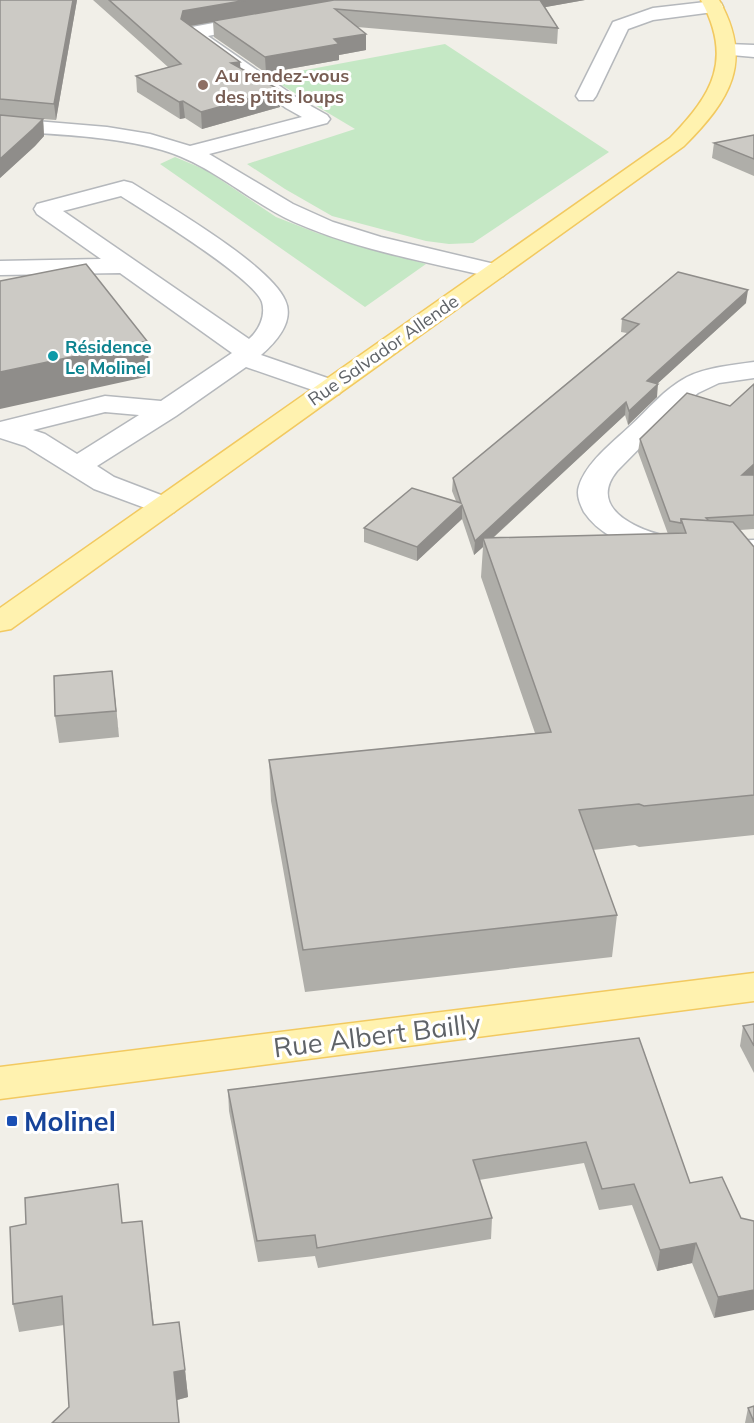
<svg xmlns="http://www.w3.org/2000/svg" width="754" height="1423" font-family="Mulish,sans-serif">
<rect width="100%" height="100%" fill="#f1efe8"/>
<!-- green -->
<g fill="#c5e8c5">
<polygon points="445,44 609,152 473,243 449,244 426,241 332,216 285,189 247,164 355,129 268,77"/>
<polygon points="175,157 206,170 276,217 317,233 426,264 365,307 160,164"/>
</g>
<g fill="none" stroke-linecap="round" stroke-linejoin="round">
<defs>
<g id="minor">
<polygon points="714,1 721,3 723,7 721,11 653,20 628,29 596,96 593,100 579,100 576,96 613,22 653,8"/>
<path d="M256,15L263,17L265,21L263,25L208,36L300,100L327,115L330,119L327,123L209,154L293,204L333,222L381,237L503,266L507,271L503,276L495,278C428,262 357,250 294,222C248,201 211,164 162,150C110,135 54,135 0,130V118L107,127L150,134L190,146L302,117L286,108L183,33L185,29L192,27Z"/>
<polygon points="727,44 754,45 754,57 720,54 717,50 720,46"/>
<path d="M124,181L132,183C167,205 270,265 285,300C295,321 276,342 261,355L339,382L343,388L339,394L330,396L246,367L176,416L97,466L114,477L174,500L178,506L174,512L164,515L94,489L25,446L0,438V422L105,396L161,401L232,353L120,273L0,275V261L101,259L37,214L34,209L37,204ZM121,196C146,212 254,278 262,302C266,316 259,330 249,339L63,211ZM105,412L139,415L77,454L45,434L33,430Z"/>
<path d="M754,362V378L719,383L698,393L676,411L617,471C584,512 647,534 679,539C704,542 729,541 754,540V558C703,560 616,560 584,512C580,504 576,495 579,486C586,463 612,443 629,427C648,410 664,389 687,377C708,367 732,365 754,362Z"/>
</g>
<g id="major">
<path d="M701,0H719C754,62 730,100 684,146L11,629L0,631V608L670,138C713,94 733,59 701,0Z"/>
<polygon points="754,973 754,1001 0,1099 0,1067"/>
</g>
</defs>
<!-- minor casing -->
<use href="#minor" stroke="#b5b8bc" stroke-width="3"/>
<!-- major casing -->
<use href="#major" stroke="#f2c960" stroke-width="3"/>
<!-- minor -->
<use href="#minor" fill="#fff" fill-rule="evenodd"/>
<!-- major -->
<use href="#major" fill="#fff2af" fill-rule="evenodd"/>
</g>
<!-- wall -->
<g fill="#afaea9">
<polygon points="0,0 77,0 56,120 43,119 44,136 35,146 0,178"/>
<polygon points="93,0 585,0 545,7 558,28 557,44 357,27 366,50 339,55 339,60 266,73 214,37 213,22 190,26 240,68 280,90 280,107 202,129 185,118 180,119 137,92 136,76 168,67"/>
<polygon points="754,135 754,176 712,158 714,143"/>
<polygon points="746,303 657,384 657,397 628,425 625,415 493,538 668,534 638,452 640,439 730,406 754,384 754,529 740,530 754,547 754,835 639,847 635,845 593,850 617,915 612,957 305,992 271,801 269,760 535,733 481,577 483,547 474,555 462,519 417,561 364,542 364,528 456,501 452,491 453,478 627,333 621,332 622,319"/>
<polygon points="112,671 119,737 59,743 55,716"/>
<polygon points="754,1024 754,1073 740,1046 743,1026"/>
<polygon points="639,1038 690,1183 741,1218 714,1318 692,1263 657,1271 632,1205 599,1210 584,1163 479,1180 492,1218 491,1239 318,1268 315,1256 258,1262 229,1111 228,1090"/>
<polygon points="122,1223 145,1249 154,1325 185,1370 188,1397 177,1400 69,1407 64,1325 19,1332 13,1304"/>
<polygon points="754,1406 754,1423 745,1423 748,1408"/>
</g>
<!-- shaded-wall -->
<g fill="#8f8d8a">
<polygon points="73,0 77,0 56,120 54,104"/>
<polygon points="247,0 336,0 184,27 181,19 183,11"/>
<polygon points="535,0 585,0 535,9"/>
<polygon points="366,34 366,50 339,55 339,60 266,73 265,57 334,39"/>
<polygon points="240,62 241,78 231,63"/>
<polygon points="280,90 280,107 202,129 201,112"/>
<polygon points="183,101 185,118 180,119 179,102"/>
<polygon points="43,119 44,136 35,146 0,178 0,159"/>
<polygon points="748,290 746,303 646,394 647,381"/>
<polygon points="147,341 150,376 0,409 0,372"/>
<polygon points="658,384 657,397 628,425 629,411"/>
<polygon points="626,402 625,415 485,545 483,538 483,547 474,555 475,541"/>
<polygon points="754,464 754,476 742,475"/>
<polygon points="462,505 462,519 417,561 417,547"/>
<polygon points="112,671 115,697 119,737 116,711"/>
<polygon points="696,1243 692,1263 657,1271 660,1250"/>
<polygon points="754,1290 754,1310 714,1318 718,1297"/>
<polygon points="185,1370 188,1397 177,1400 179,1423 174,1372"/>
</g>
<!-- building -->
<g fill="#cccac5" stroke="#8f8d8a" stroke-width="1.5">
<polygon points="0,0 73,0 54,104 0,99"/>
<polygon points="109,0 247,0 183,11 181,19 240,62 231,63 280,90 201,112 183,101 179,102 136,76 181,64"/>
<polygon points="334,0 540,0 558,28 335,9 366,34 334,39 339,44 265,57 213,21"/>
<polygon points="0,115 43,119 33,129 0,159"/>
<polygon points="754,135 754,159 714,143"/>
<polygon points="86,264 147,341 0,372 0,281"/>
<polygon points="678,272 748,290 647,381 658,384 629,411 626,402 475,541 462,505 417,547 364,528 412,488 461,503 453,478 639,324 622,319"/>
<polygon points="754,384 754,464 742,475 754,475 754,515 706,518 709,521 681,519 681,523 670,521 640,439 687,393 730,406"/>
<polygon points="681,519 733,522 754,547 754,795 644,806 639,804 579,810 617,915 303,950 269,760 551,732 483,538 686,533"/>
<polygon points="112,671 116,711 55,716 54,676"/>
<polygon points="754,1024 754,1046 743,1026"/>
<polygon points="639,1038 690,1183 722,1177 741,1218 754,1221 754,1290 718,1297 696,1243 660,1250 634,1184 602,1189 586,1142 473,1160 492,1218 317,1248 315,1235 257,1241 228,1090"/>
<polygon points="118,1184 122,1223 142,1221 153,1325 179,1322 185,1370 174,1372 179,1423 52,1423 69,1407 62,1296 13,1304 10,1227 26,1224 25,1198"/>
<polygon points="754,1406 754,1422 748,1408"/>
</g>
<!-- markers -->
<circle fill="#8d6e63" stroke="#fff" stroke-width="2" cx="203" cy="85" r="6"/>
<circle fill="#0f9aa8" stroke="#fff" stroke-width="2" cx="53" cy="356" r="6"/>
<rect fill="#1a4fb4" stroke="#fff" stroke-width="2" x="6" y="1115" width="12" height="12" rx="3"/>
<g text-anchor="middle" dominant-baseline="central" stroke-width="6" stroke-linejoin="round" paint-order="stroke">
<!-- far-education labels -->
<g font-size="18" font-weight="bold" fill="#785e54" stroke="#fff" text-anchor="start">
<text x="215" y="75">Au rendez-vous<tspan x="215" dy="21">des p'tits loups</tspan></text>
</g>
<!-- far-culture labels -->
<g font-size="18" font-weight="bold" fill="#0d838f" stroke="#fff" text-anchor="start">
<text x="65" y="346">Résidence<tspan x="65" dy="21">Le Molinel</tspan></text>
</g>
<!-- far-street labels -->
<g font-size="18" fill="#5f6368" stroke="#fff">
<text transform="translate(383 350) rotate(-35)">Rue Salvador Allende</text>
</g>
<!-- near-street labels -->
<g font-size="27" fill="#5f6368" stroke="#fff">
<text transform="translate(377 1035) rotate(-7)">Rue Albert Bailly</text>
</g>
<!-- near-transit labels -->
<g font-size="27" font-weight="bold" fill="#164399" stroke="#fff" text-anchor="start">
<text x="24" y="1121">Molinel</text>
</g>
</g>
</svg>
